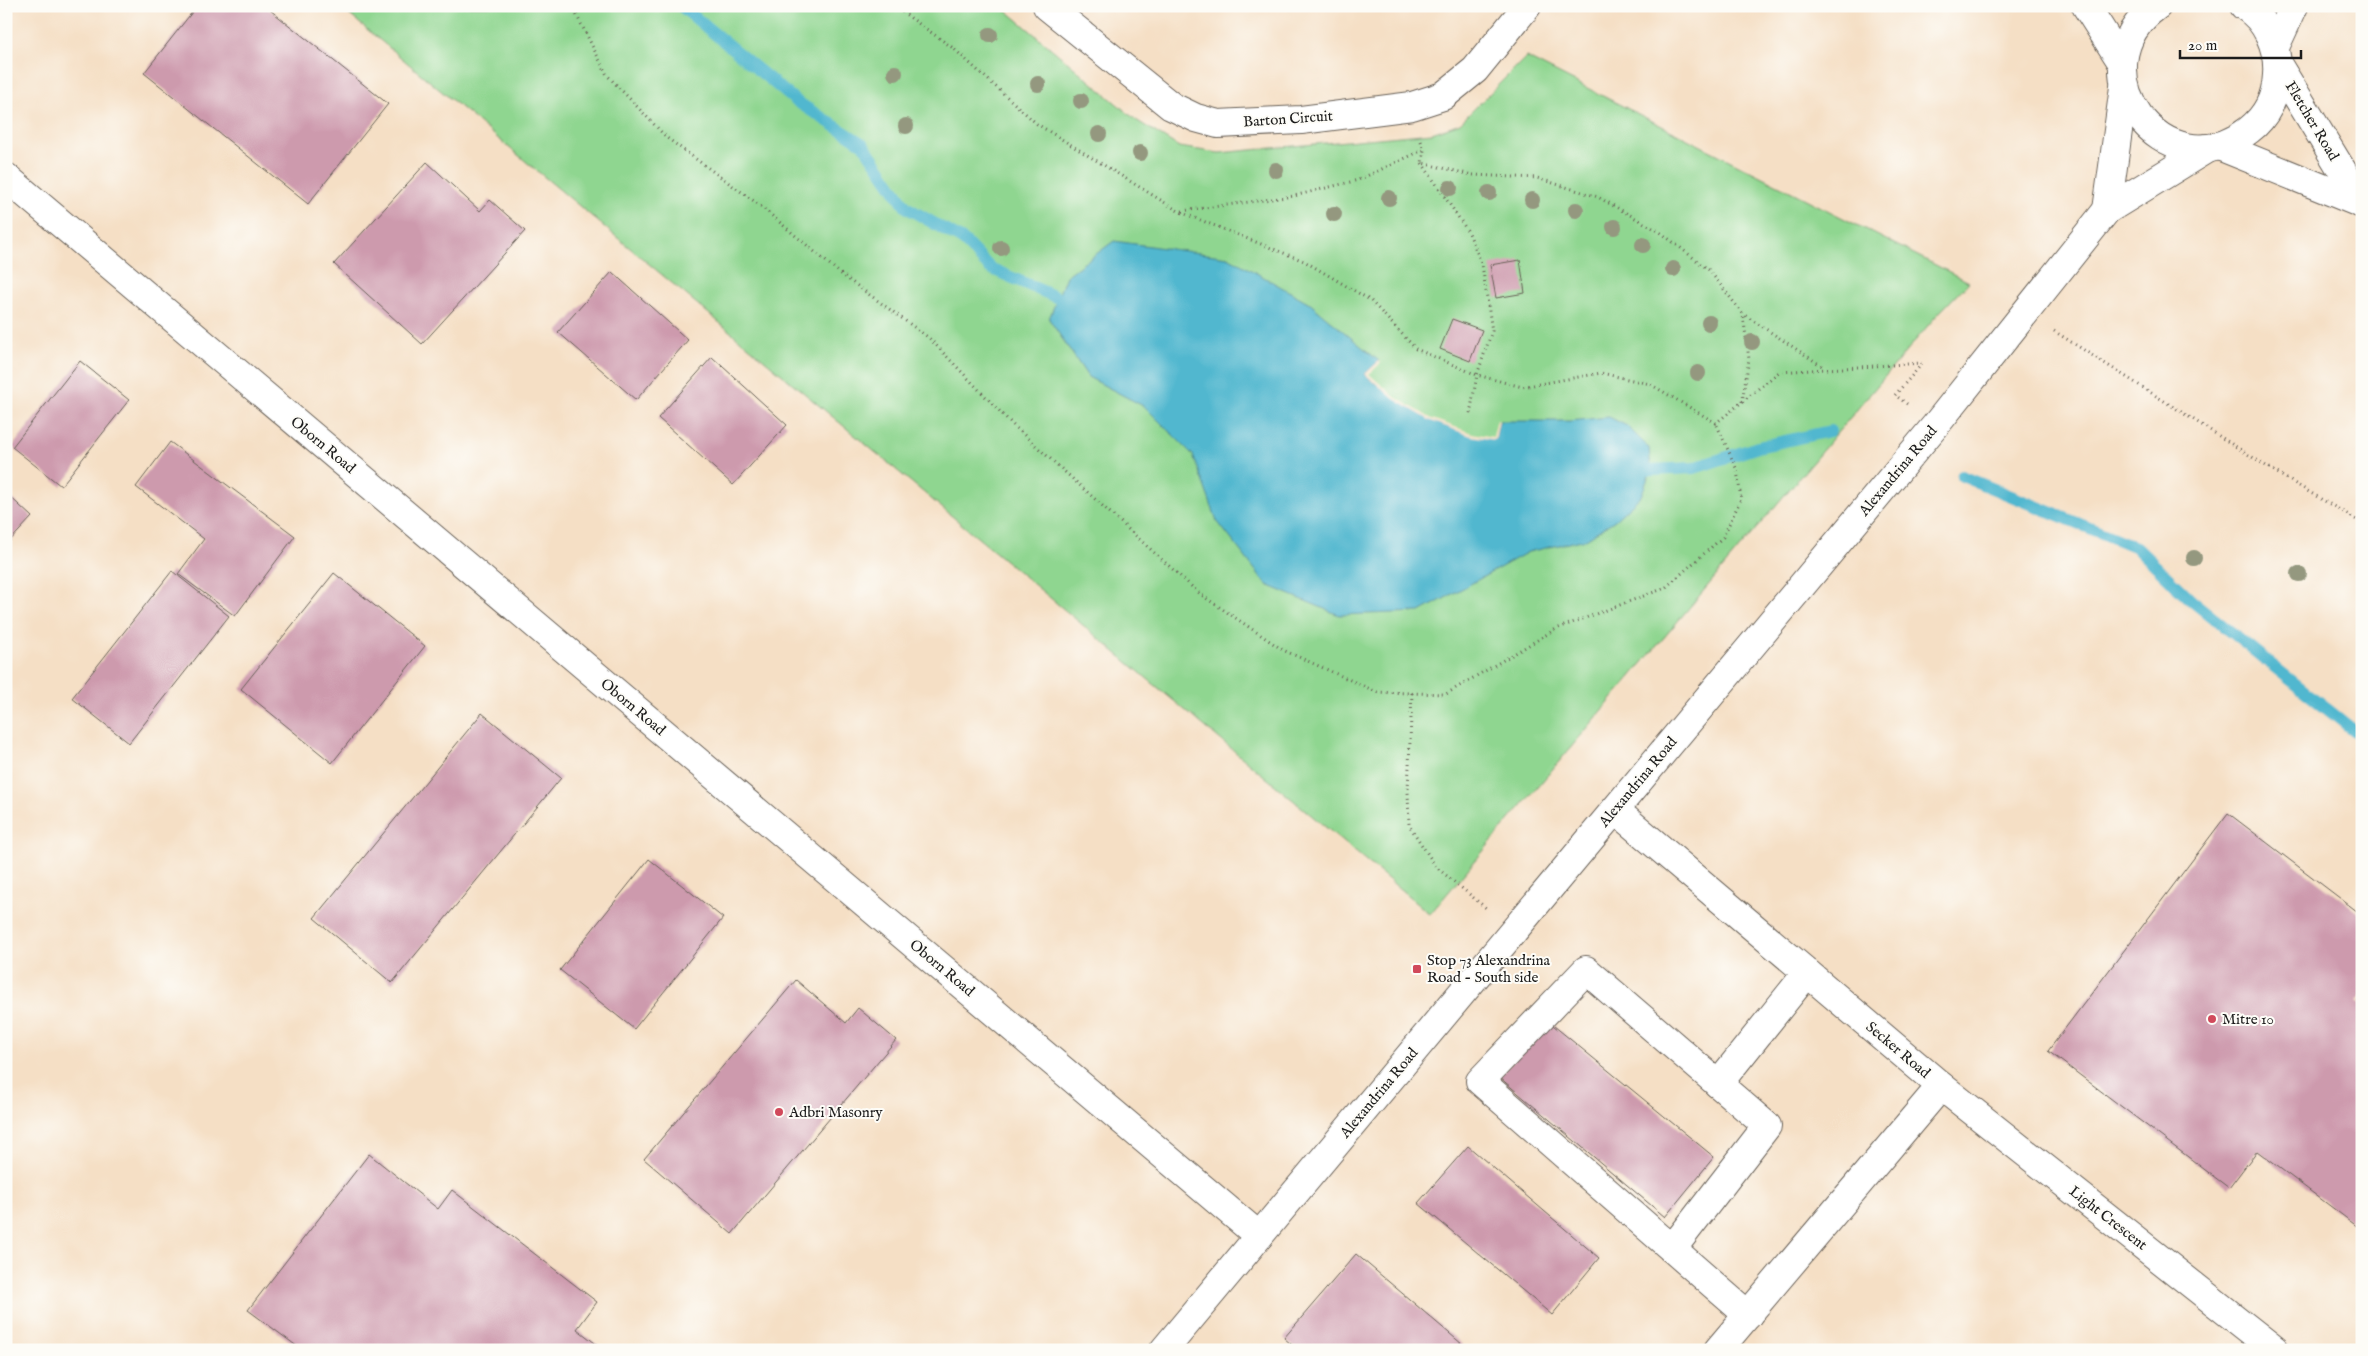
<svg xmlns="http://www.w3.org/2000/svg" width="2368" height="1356" font-family="'IM FELL English',serif">
<rect width="100%" height="100%" fill="#fdfcf7"/>
<filter id="ink" filterUnits="userSpaceOnUse"><feTurbulence type="fractalNoise" baseFrequency=".02" numOctaves="2"/><feDisplacementMap in="SourceGraphic" scale="10" xChannelSelector="R" yChannelSelector="G"/><feConvolveMatrix kernelMatrix="1 2 1 2 8 2 1 2 1" color-interpolation-filters="sRGB"/></filter>
<filter id="wash" filterUnits="userSpaceOnUse"><feTurbulence type="fractalNoise" baseFrequency=".0096" numOctaves="4" result="noise"/><feDisplacementMap in="SourceGraphic" scale="20" xChannelSelector="R" yChannelSelector="G"/><feGaussianBlur stdDeviation="1.12" result="paint"/><feColorMatrix in="noise" values="0 0 0 0 0 0 0 0 0 0 0 0 0 0 0 0 0 1.4 0 .05"/><feComposite in="paint" operator="in"/></filter>
<g filter="url(#wash)">
<rect width="100%" height="100%" fill="#f5dfc5"/>
<!-- green -->
<polygon fill="#8fd690" stroke="#567956" points="339,6 1001,6 1136,120 1179,147 1219,153 1432,133 1460,123 1526,57 1969,282 1937,315 1430,914"/>
<!-- water -->
<path fill="#51b7cf" stroke="#366a76" d="M1114,241L1228,257L1308,302L1379,361L1365,374C1405,409 1442,431 1495,439L1499,421H1570L1609,417L1627,426L1649,448L1651,470L1641,496L1615,520L1586,539L1528,552L1420,612L1339,615L1267,585L1217,521L1193,455L1145,407L1088,377L1049,319L1066,276Z"/>
<!-- pier -->
<polygon fill="#f5dfc5" points="1379,361 1381,363 1369,374 1395,397 1432,419 1472,433 1493,437 1497,420 1499,421 1495,440 1471,436 1431,421 1394,399 1365,374"/>
<g fill="none" stroke-linecap="round" stroke-linejoin="round">
<!-- stream -->
<g stroke="#51b7cf" stroke-width="12">
<polyline points="681,6 796,101 863,144 906,207 964,241 990,268 1058,298"/>
<polyline points="1651,470 1694,468 1758,447 1830,431"/>
<polyline points="1962,476 2136,547 2192,601 2362,737"/>
</g>
</g>
<g id="blocks">
<!-- building -->
<g fill="#cd9aad">
<polygon points="197,6 265,6 388,104 308,204 144,73"/>
<polygon points="427,162 480,211 490,200 525,231 422,344 334,264"/>
<polygon points="1520,260 1525,293 1496,298 1490,265"/>
<polygon points="612,272 688,340 636,400 558,332"/>
<polygon points="1452,319 1482,330 1470,361 1440,349"/>
<polygon points="712,357 787,425 733,485 658,418"/>
<polygon points="80,361 129,400 61,486 12,447"/>
<polygon points="170,442 295,536 235,616 178,574 204,539 136,487"/>
<polygon points="6,493 32,517 6,545"/>
<polygon points="172,571 229,616 129,743 72,698"/>
<polygon points="334,573 425,646 332,763 241,689"/>
<polygon points="482,713 561,778 392,983 314,918"/>
<polygon points="2228,813 2362,915 2362,994 2357,1001 2362,1005 2362,1230 2257,1151 2229,1188 2048,1051"/>
<polygon points="649,859 723,918 634,1029 560,970"/>
<polygon points="796,980 846,1023 858,1008 896,1040 732,1234 644,1159"/>
<polygon points="1548,1021 1714,1157 1665,1217 1499,1077"/>
<polygon points="1468,1146 1599,1258 1552,1315 1418,1203"/>
<polygon points="369,1154 438,1209 452,1190 597,1302 577,1329 604,1350 302,1350 248,1310"/>
<polygon points="1356,1254 1469,1350 1298,1350 1284,1338"/>
</g>
</g>
</g>
<g filter="url(#ink)">
<use href="#blocks" fill-opacity="0" stroke="#686057" stroke-width="1"/>
<g fill="none" stroke-linecap="round" stroke-linejoin="round">
<defs>
<g id="minor">
<polyline points="1047,6 1171,106 1196,118 1218,124 1301,120 1412,106 1443,96 1475,70 1527,6"/>
<polyline points="2086,6 2123,64"/>
<polyline points="2278,65 2362,203"/>
<polyline points="2219,146 2362,204"/>
<polyline points="6,177 1259,1236"/>
<polyline points="1615,810 1941,1086 1718,1350"/>
<polyline points="1718,1084 1807,973"/>
<polyline points="1941,1086 2275,1350"/>
<polyline points="1672,1249 1767,1126 1586,970 1480,1081 1748,1315"/>
</g>
<g id="major">
<path d="M2157,6C2071,68 2165,196 2249,130C2266,117 2276,97 2277,75C2279,49 2267,20 2244,6"/>
<polyline points="2275,47 2294,6"/>
<polyline points="2107,210 2124,87"/>
<polyline points="1164,1350 1935,426 2107,210 2208,148"/>
</g>
</defs>
<!-- minor casing -->
<use href="#minor" stroke="#686057" stroke-width="30"/>
<!-- major casing -->
<use href="#major" stroke="#686057" stroke-width="30"/>
<!-- path -->
<g stroke="#686057" stroke-width="3" stroke-dasharray="1 4" stroke-linecap="butt">
<polyline points="572,6 607,75 667,138 758,204 841,274 929,338 1013,425 1200,594 1283,650 1377,692 1446,694 1556,629 1665,588 1723,537 1741,499 1737,470 1716,423"/>
<polyline points="894,6 953,48 1037,124 1180,212 1304,261 1370,300 1416,349 1477,375 1522,387 1601,373 1650,384 1716,423 1779,372 1922,363"/>
<polyline points="1421,141 1424,150 1422,163 1472,175 1537,178 1598,197 1660,232 1709,270 1743,314 1825,368"/>
<polyline points="1422,163 1469,233 1482,265 1492,331 1477,375 1470,414"/>
<polyline points="1182,211 1294,196 1358,180 1423,150"/>
<polyline points="2054,331 2282,476 2362,523"/>
<polyline points="1742,402 1749,359 1743,315"/>
<polyline points="1907,404 1895,395 1922,364"/>
<polyline points="1412,693 1408,790 1409,825 1436,867 1486,908"/>
</g>
<!-- minor -->
<use href="#minor" stroke="#fff" stroke-width="28"/>
<!-- major -->
<use href="#major" stroke="#fff" stroke-width="28"/>
</g>
<!-- trees -->
<g fill="#94987f">
<circle cx="990" cy="35" r="8"/>
<circle cx="895" cy="73" r="8"/>
<circle cx="1038" cy="84" r="8"/>
<circle cx="1081" cy="101" r="8"/>
<circle cx="906" cy="126" r="8"/>
<circle cx="1099" cy="134" r="8"/>
<circle cx="1140" cy="153" r="8"/>
<circle cx="1276" cy="170" r="8"/>
<circle cx="1450" cy="188" r="8"/>
<circle cx="1489" cy="193" r="8"/>
<circle cx="1389" cy="198" r="8"/>
<circle cx="1532" cy="200" r="8"/>
<circle cx="1576" cy="210" r="8"/>
<circle cx="1334" cy="214" r="8"/>
<circle cx="1614" cy="227" r="8"/>
<circle cx="1643" cy="245" r="8"/>
<circle cx="1001" cy="248" r="8"/>
<circle cx="1673" cy="269" r="8"/>
<circle cx="1709" cy="323" r="8"/>
<circle cx="1752" cy="342" r="8"/>
<circle cx="1698" cy="373" r="8"/>
<circle cx="2194" cy="558" r="8"/>
<circle cx="2299" cy="574" r="8"/>
</g>
</g>
<!-- markers -->
<g fill="#d1495b" stroke="#fdfcf7" stroke-width="2">
<rect x="1412" y="964" width="10" height="10" rx="2.5"/>
<circle cx="2212" cy="1019" r="5"/>
<circle cx="779" cy="1112" r="5"/>
</g>
<g text-anchor="middle" dominant-baseline="central" stroke-width="4" stroke-linejoin="round" paint-order="stroke">
<!-- street labels -->
<g font-size="15" fill="#1c1c1c" stroke="#fdfcf7">
<text transform="translate(1288 119) rotate(-4)">Barton Circuit</text>
<text transform="translate(2312 121) rotate(59)">Fletcher Road</text>
<text transform="translate(323 445) rotate(40)">Oborn Road</text>
<text transform="translate(1898 471) rotate(-50)">Alexandrina Road</text>
<text transform="translate(633 707) rotate(40)">Oborn Road</text>
<text transform="translate(1638 782) rotate(-50)">Alexandrina Road</text>
<text transform="translate(942 968) rotate(40)">Oborn Road</text>
<text transform="translate(1898 1050) rotate(40)">Secker Road</text>
<text transform="translate(1379 1093) rotate(-50)">Alexandrina Road</text>
<text transform="translate(2108 1218) rotate(38)">Light Crescent</text>
</g>
<!-- poi labels -->
<g font-size="15" fill="#1c1c1c" stroke="#fdfcf7" text-anchor="start">
<text x="1427" y="960">Stop 73 Alexandrina<tspan x="1427" dy="17">Road - South side</tspan></text>
<text x="2222" y="1019">Mitre 10</text>
<text x="789" y="1112">Adbri Masonry</text>
</g>
</g>
<!-- margin -->
<rect width="2368" height="1356" fill="none" stroke="#fdfcf7" stroke-width="25"/>
<!-- scale -->
<path d="M2180 50v8h121v-8" fill="none" stroke="#1c1c1c" stroke-width="2.5"/>
<text x="2188" y="50" font-size="15" fill="#1c1c1c" stroke="#fdfcf7" stroke-width="4" paint-order="stroke">20 m</text>
</svg>
